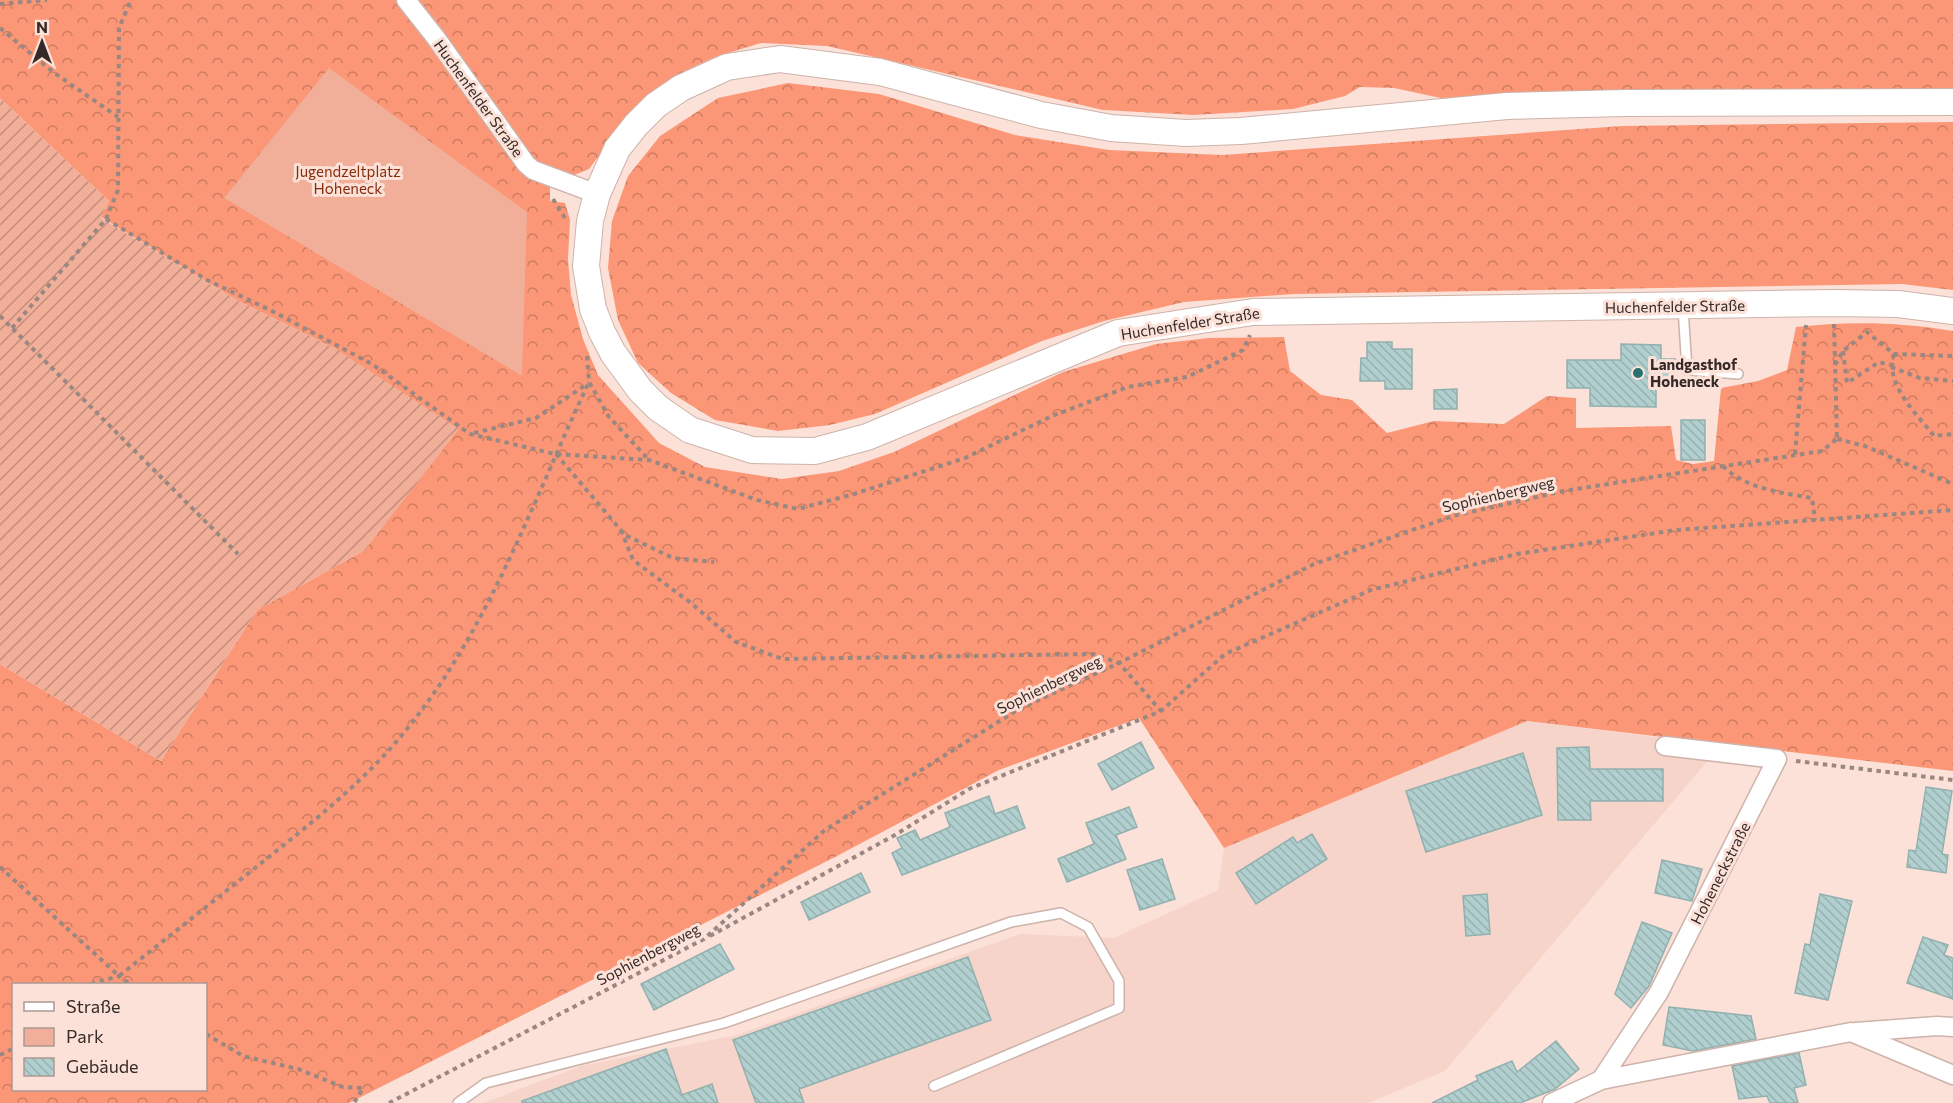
<svg xmlns="http://www.w3.org/2000/svg" width="1953" height="1103" font-family="Commissioner,sans-serif">
<defs>
<pattern id="forest-crowns" width="20" height="18" patternUnits="userSpaceOnUse" patternTransform="scale(1.5)"><rect width="20" height="18" fill="#fb9776"/><path d="M2 6a3 3 0 1 1 6 0M12 15a3 3 0 1 1 6 0" fill="none" stroke="#cc7b61"/></pattern>
<pattern id="garden-furrows" width="10" height="10" patternUnits="userSpaceOnUse" patternTransform="scale(1.5)"><rect width="10" height="10" fill="#f1ae98"/><path d="M-1 1l2-2M0 10L10 0M9 11l2-2" fill="none" stroke="#c48e7c"/></pattern>
<pattern id="building-back-hatch" width="6" height="6" patternUnits="userSpaceOnUse" patternTransform="scale(1.5)"><rect width="6" height="6" fill="#b0cfce"/><path d="M-1 5l2 2M0 0l6 6M5-1l2 2" fill="none" stroke="#98b2b1"/></pattern>
</defs>
<rect width="100%" height="100%" fill="#fce1d8"/>
<!-- built -->
<polygon fill="#f6d4c9" points="1526,721 1721,745 1445,1071 1368,1103 483,1103 581,1066 737,1035 1020,934 1114,938 1218,890 1224,848"/>
<!-- forest -->
<g fill="url(#forest-crowns)" fill-rule="evenodd">
<path d="M0,0H1953V89L1675,90L1441,98L1394,88L1360,87L1345,96L1293,109L1194,115L1103,110L827,46L761,43L715,57L674,76L634,109L589,169L550,185V201L565,203L570,220L568,259L571,295L583,339L598,375L659,443L705,467L782,479L839,471L894,452L1063,372L1156,344L1209,338L1284,337L1290,371L1321,395L1352,400L1387,433L1434,421L1504,424L1547,396L1576,398V428L1671,426L1676,460L1693,464L1714,461L1721,388L1758,381L1787,370L1796,327C1849,321 1900,322 1953,331V771L1527,721L1224,848L1139,718L999,770L837,856L349,1103H0V664L161,761L257,610L365,550L336,349L235,299L101,217L109,201L0,98ZM14,984H206V1090H14Z"/>
<polygon points="788,83 879,94 1015,135 1109,150 1222,155 1622,126 1953,122 1953,290 1902,284 1294,294 1184,302 1104,321 1042,341 875,414 830,425 778,431 715,420 671,393 638,363 618,320 608,268 612,221 628,176 660,136 718,98"/>
</g>
<!-- park -->
<polygon fill="#f1ae98" points="329,68 527,212 522,376 224,198"/>
<!-- garden -->
<polygon fill="url(#garden-furrows)" points="0,98 109,201 101,218 235,299 336,349 459,429 365,550 257,610 161,761 0,664"/>
<!-- building -->
<g fill="url(#building-back-hatch)" stroke="#92b0af" stroke-width="1.5">
<polygon points="1367,342 1392,342 1392,349 1412,349 1412,389 1385,389 1385,381 1360,381 1361,358 1367,358"/>
<polygon points="1621,344 1661,345 1661,359 1675,359 1675,385 1656,385 1656,407 1590,406 1590,388 1567,388 1567,360 1621,360"/>
<polygon points="1457,389 1457,409 1434,409 1434,390"/>
<rect x="1681" y="420" width="24" height="40"/>
<polygon points="1141,742 1154,768 1112,790 1098,764"/>
<polygon points="1589,747 1590,769 1663,769 1663,801 1590,801 1591,820 1558,820 1557,748"/>
<polygon points="1523,753 1542,815 1426,852 1406,791"/>
<polygon points="1926,787 1952,791 1942,854 1948,855 1946,873 1907,867 1909,850 1916,851"/>
<polygon points="989,796 995,814 1017,806 1025,828 902,875 892,853 902,848 897,838 915,830 920,840 950,827 945,813"/>
<polygon points="1129,807 1137,827 1116,835 1126,859 1067,882 1058,859 1094,844 1086,823"/>
<polygon points="1312,834 1327,859 1256,904 1236,873 1293,837 1297,843"/>
<polygon points="1162,859 1175,899 1140,910 1127,870"/>
<polygon points="1662,860 1702,869 1692,901 1655,893"/>
<polygon points="861,873 870,892 809,920 801,902"/>
<polygon points="1487,894 1490,934 1466,936 1463,896"/>
<polygon points="1820,894 1852,901 1828,1000 1795,993 1805,944 1810,945"/>
<polygon points="1642,922 1672,933 1649,986 1631,1008 1615,994"/>
<polygon points="1923,937 1948,945 1944,955 1953,958 1953,999 1907,983"/>
<polygon points="720,944 734,969 654,1010 641,984"/>
<polygon points="968,957 991,1020 799,1089 804,1103 756,1103 733,1040"/>
<polygon points="1669,1007 1751,1016 1756,1039 1693,1051 1663,1045"/>
<polygon points="1556,1041 1579,1069 1555,1089 1520,1103 1432,1103 1478,1080 1476,1076 1512,1061 1517,1072"/>
<polygon points="666,1049 682,1095 712,1084 718,1103 522,1103 522,1101"/>
<polygon points="1799,1053 1806,1085 1794,1088 1798,1103 1770,1103 1767,1096 1739,1099 1732,1066"/>
</g>
<g fill="none" stroke-linecap="round" stroke-linejoin="round">
<defs>
<g id="lane">
<polyline points="1683,308 1687,370 1738,374"/>
<polyline points="458,1103 486,1083 724,1023 1011,922 1061,913 1088,927 1119,981 1119,1008 934,1086"/>
</g>
<g id="street">
<polyline points="406,0 436,38 526,164 533,170 597,194"/>
<polyline points="1856,1032 1937,1026 1953,1027"/>
<polyline points="1601,1080 1659,992 1777,759 1665,746"/>
<polyline points="1552,1103 1601,1080 1851,1032 1953,1075"/>
</g>
<polyline id="secondary" points="1953,102 1625,103 1507,106 1241,131 1186,133 1111,128 1041,115 880,72 780,59 727,67 681,88 656,105 636,125 617,149 597,194 590,221 586,266 593,309 602,332 613,353 640,390 658,408 690,430 752,450 815,451 867,437 1118,333 1253,312 1834,303 1898,304 1953,311"/>
</defs>
<!-- lane casing -->
<use href="#lane" stroke="#cdb3aa" stroke-width="12"/>
<!-- street casing -->
<use href="#street" stroke="#cdb3aa" stroke-width="21"/>
<!-- secondary casing -->
<use href="#secondary" stroke="#cdb3aa" stroke-width="28"/>
<!-- path -->
<g stroke="#9a8781" stroke-width="4" stroke-dasharray="4.5 4.5" stroke-linecap="butt">
<polyline points="0,4 47,0"/>
<polyline points="0,28 53,72 118,117"/>
<polyline points="553,199 565,218"/>
<polyline points="106,219 207,280 270,310 372,364 470,434 555,454 649,460 757,500 798,509 854,494 965,458 1052,416 1128,387 1187,377 1243,350 1250,335"/>
<polyline points="0,316 238,554"/>
<polyline points="1834,324 1837,439"/>
<polyline points="12,328 106,219 118,190 119,28 131,0"/>
<polyline points="1843,351 1847,383 1879,362 1890,365"/>
<path d="M1894,354C1884,384 1917,414 1934,436L1953,434"/>
<polyline points="587,356 589,382 609,417 649,460"/>
<polyline points="1835,365 1843,351 1867,332 1894,354 1953,356"/>
<polyline points="1891,367 1920,378 1953,381"/>
<polyline points="474,433 536,418 589,383"/>
<polyline points="1837,439 1865,446 1953,484"/>
<polyline points="556,454 625,535 673,558 714,562"/>
<polyline points="1795,454 1806,325"/>
<path d="M1723,466C1744,488 1782,493 1812,498L1815,520"/>
<polyline points="621,530 633,560 691,603 736,642 783,659 1093,654 1119,663 1161,711"/>
<polyline points="1796,761 1953,780"/>
<path d="M0,867L119,976C167,938 216,899 265,860C314,821 362,783 402,735C489,631 532,502 589,382"/>
<polyline points="710,936 895,835 969,789 1161,711 1225,654 1371,590 1517,554 1676,530 1953,510"/>
<polyline points="91,984 119,976 130,984"/>
<polyline points="206,1034 243,1056 298,1069 343,1087 363,1088 354,1103"/>
<polyline points="0,1055 14,1048"/>
<polyline points="389,1103 704,939 825,830 1019,709 1119,663 1314,564 1453,516 1563,491 1822,451 1837,439"/>
</g>
<!-- lane -->
<use href="#lane" stroke="#fff" stroke-width="9"/>
<!-- street -->
<use href="#street" stroke="#fff" stroke-width="18"/>
<!-- secondary -->
<use href="#secondary" stroke="#fff" stroke-width="26"/>
</g>
<!-- markers -->
<circle fill="#277270" stroke="#fce1d8" stroke-width="2" cx="1638" cy="373" r="6"/>
<g text-anchor="middle" dominant-baseline="central" stroke-width="6" stroke-linejoin="round" paint-order="stroke">
<!-- street labels -->
<g font-size="15" fill="#352a27" stroke="#fce1d8">
<text transform="translate(479 98) rotate(54)">Huchenfelder Straße</text>
<text transform="translate(1675 306) rotate(-1)">Huchenfelder Straße</text>
<text transform="translate(1190 323) rotate(-9)">Huchenfelder Straße</text>
<text transform="translate(1498 494) rotate(-13)">Sophienbergweg</text>
<text transform="translate(1049 684) rotate(-26)">Sophienbergweg</text>
<text transform="translate(1720 873) rotate(-63)">Hoheneckstraße</text>
<text transform="translate(648 954) rotate(-28)">Sophienbergweg</text>
</g>
<!-- park labels -->
<g font-size="15" fill="#852e0d" stroke="#fce1d8">
<text x="348" y="171">Jugendzeltplatz<tspan x="348" dy="17">Hoheneck</tspan></text>
</g>
<!-- poi labels -->
<g font-size="15" font-weight="bold" fill="#352a27" stroke="#fce1d8" text-anchor="start">
<text x="1650" y="364">Landgasthof<tspan x="1650" dy="17">Hoheneck</tspan></text>
</g>
</g>
<!-- legend -->
<rect x="12" y="983" width="195" height="108" fill="#fce1d8" stroke="#ac9891" stroke-width="1.5"/>
<rect x="24" y="1002" width="30" height="9" fill="#ffffff" stroke="#ac9891" stroke-width="1.5"/>
<text x="66" y="1013" font-size="18" fill="#352a27">Straße</text>
<rect x="24" y="1028" width="30" height="18" fill="#f1ae98" stroke="#ac9891" stroke-width="1.5"/>
<text x="66" y="1043" font-size="18" fill="#352a27">Park</text>
<rect x="24" y="1058" width="30" height="18" fill="url(#building-back-hatch)" stroke="#ac9891" stroke-width="1.5"/>
<text x="66" y="1073" font-size="18" fill="#352a27">Gebäude</text>
<!-- north arrow -->
<g transform="translate(42 42)" stroke="#fce1d8" stroke-width="4.5" paint-order="stroke">
<path d="M0-4.5L10 22L0 15L-10 22Z" fill="#352a27"/>
<text y="-9" font-size="16" font-weight="bold" text-anchor="middle" fill="#352a27">N</text>
</g>
</svg>
